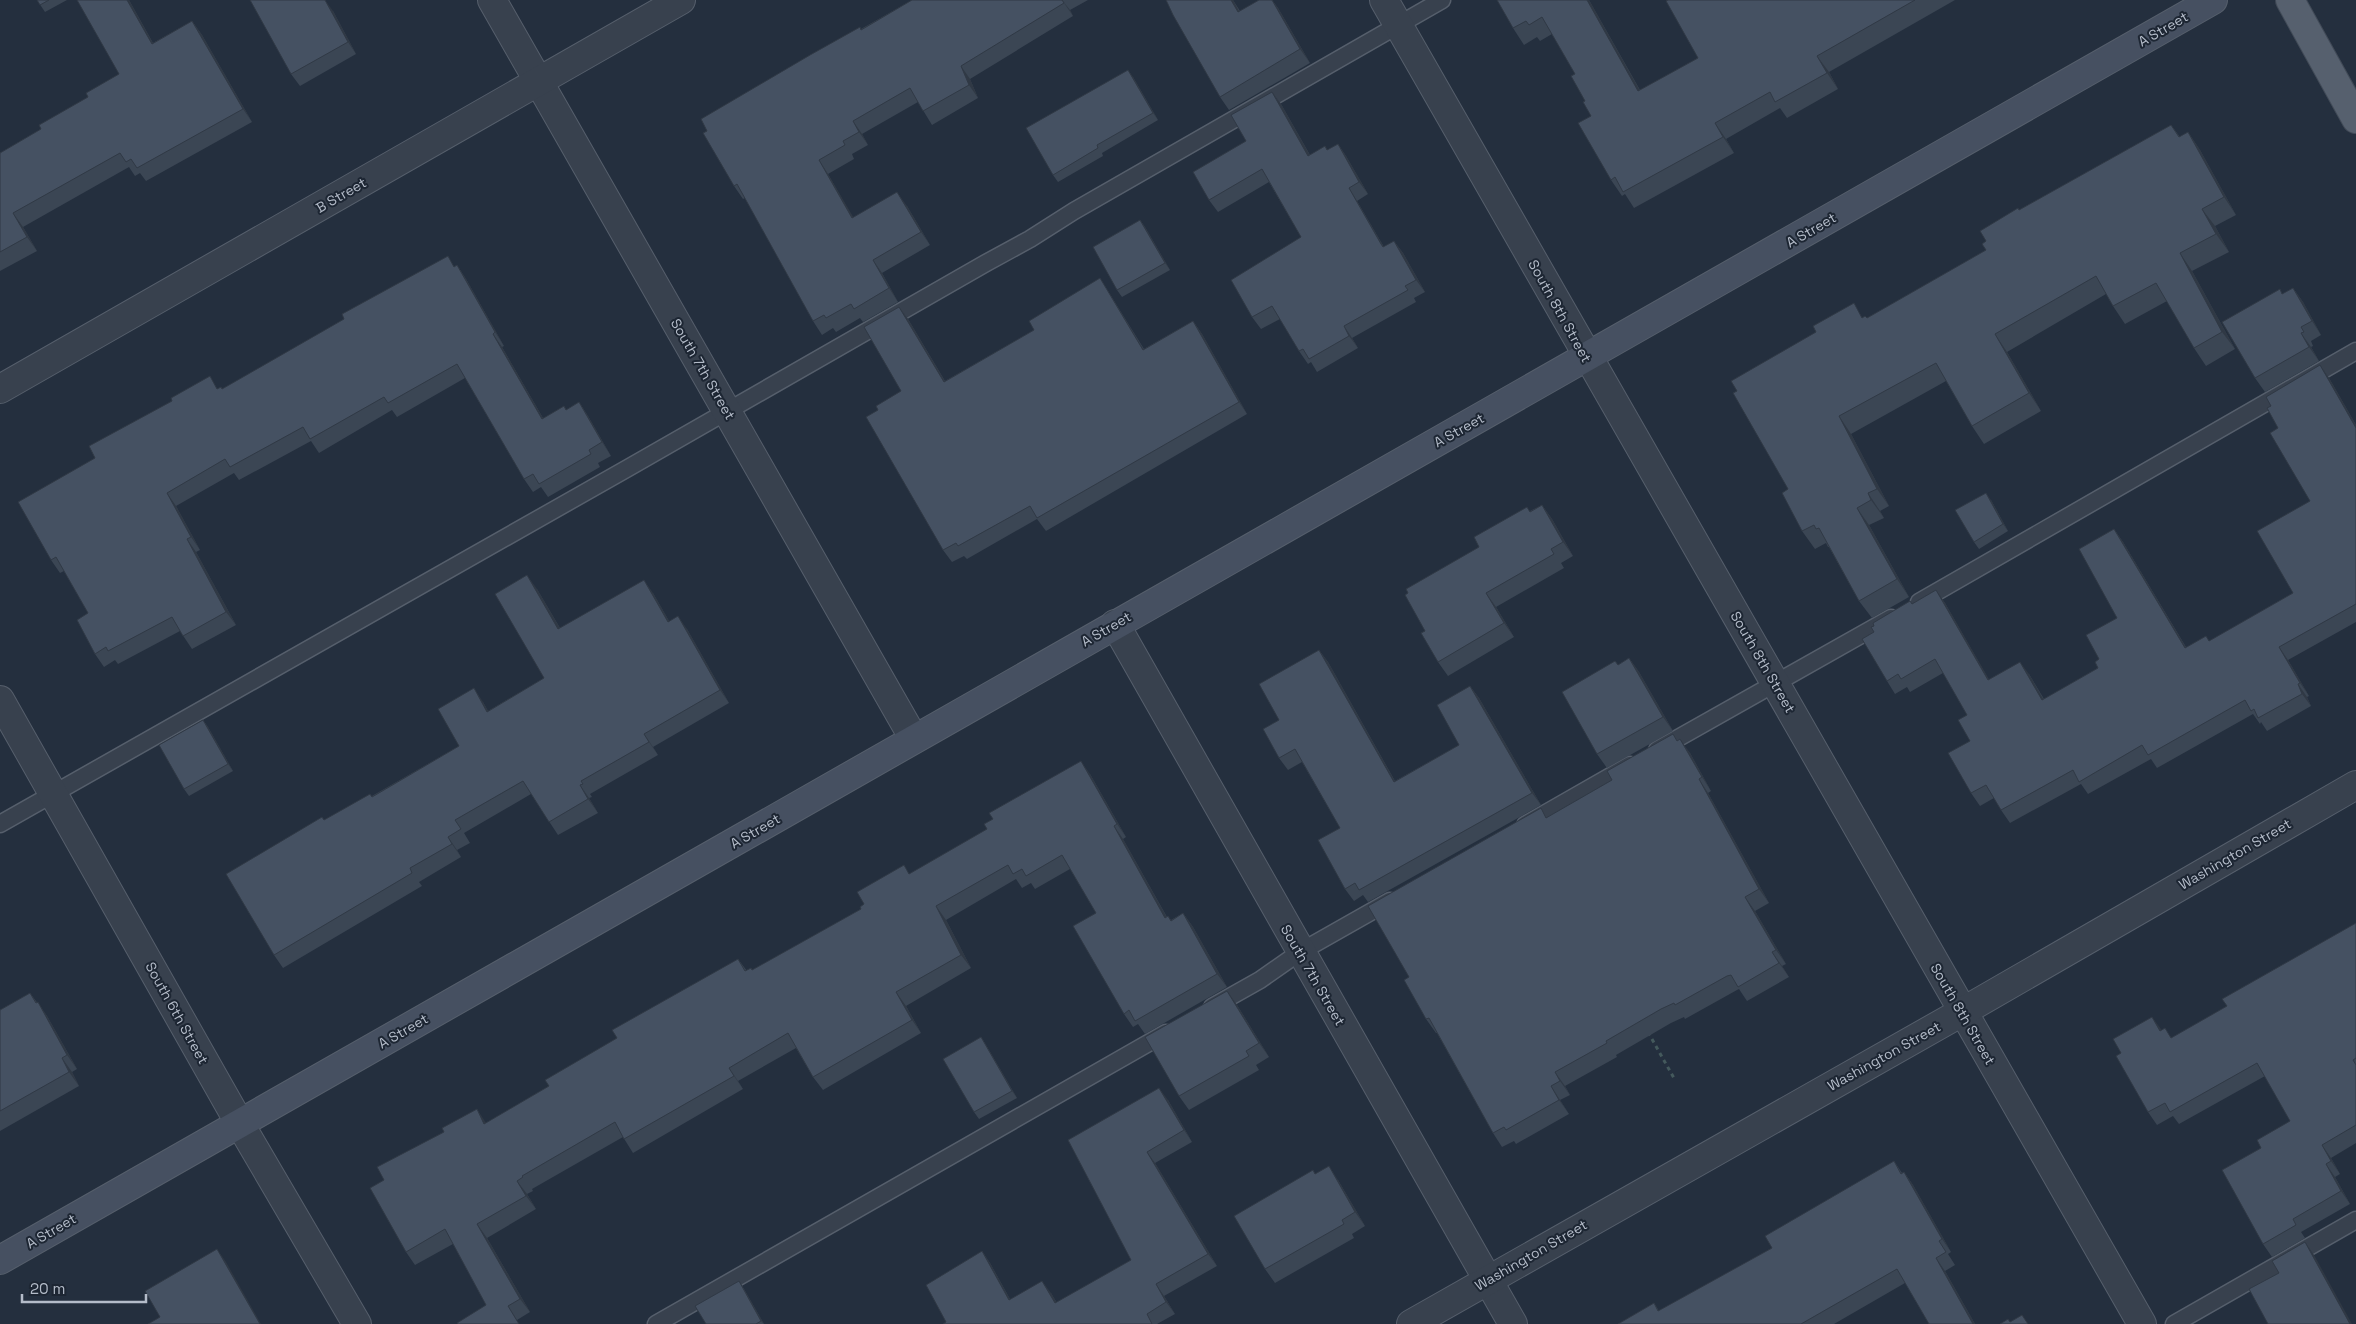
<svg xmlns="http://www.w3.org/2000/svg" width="2356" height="1324" font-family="'Space Grotesk',sans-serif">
<rect width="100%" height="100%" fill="#242f3e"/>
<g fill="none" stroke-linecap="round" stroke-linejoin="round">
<defs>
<g id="lane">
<polyline points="1919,602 2356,351"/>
<polyline points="1657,750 1891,618"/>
<polyline points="0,824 628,468 986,263 1030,239 1074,211 1442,0"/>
<polyline points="1525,825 1630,765"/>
<polyline points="1212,1007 1260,980 1300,952 1390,901"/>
<polyline points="656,1324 1166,1033"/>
<polyline points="2174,1324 2356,1220"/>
</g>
<g id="street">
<polyline points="492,0 914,739"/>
<polyline points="1384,0 2142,1324"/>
<polyline points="0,389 681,0"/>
<polyline points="1115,624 1513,1324"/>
<polyline points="0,700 240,1124 357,1324"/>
<polyline points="1411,1324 1962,1012 2356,785"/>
</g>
<polyline id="secondary" points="0,1260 2213,0"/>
<polyline id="primary" points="2290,0 2356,119"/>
</defs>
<!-- lane casing -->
<use href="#lane" stroke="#565f6c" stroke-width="19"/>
<!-- street casing -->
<use href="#street" stroke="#565f6c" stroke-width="30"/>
<!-- secondary casing -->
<use href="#secondary" stroke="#565f6c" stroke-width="30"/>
<!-- primary casing -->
<use href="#primary" stroke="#414a57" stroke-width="30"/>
<!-- path -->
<polyline stroke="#44595c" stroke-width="3" stroke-dasharray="4 4" stroke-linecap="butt" points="1648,1032 1675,1080"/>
<!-- lane -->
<use href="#lane" stroke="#38414e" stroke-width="16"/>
<!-- street -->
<use href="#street" stroke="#38414e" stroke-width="28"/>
<!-- secondary -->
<use href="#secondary" stroke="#465061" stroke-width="28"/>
<!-- primary -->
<use href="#primary" stroke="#56606e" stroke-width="28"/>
</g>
<!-- wall -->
<g fill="#3b4654">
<polygon points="37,0 67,0 45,12"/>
<polygon points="129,0 153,43 192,21 202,35 252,122 146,181 140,173 135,176 129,167 23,227 37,251 0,271 0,153 41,129 88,97 119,74"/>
<polygon points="912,0 1088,0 1070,10 1073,16 970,79 978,98 932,125 918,102 862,134 868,145 852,154 854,159 828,174 853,218 907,206 930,245 882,273 898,302 863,322 860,318 836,332 833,328 822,335 813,321 745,198 743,199 734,186 707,131 861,29"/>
<polygon points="1233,0 1240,11 1259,0 1272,0 1278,8 1310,63 1229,110 1220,97"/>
<polygon points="1497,0 1589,0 1640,90 1698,58 1668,0 1955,0 1829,72 1838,89 1787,118 1780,108 1726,139 1734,153 1634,208 1625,194 1622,196 1611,180 1591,116 1575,74 1552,34 1540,41 1537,37 1524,45 1513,28"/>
<polygon points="333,11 356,54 300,86 291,74"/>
<polygon points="1133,77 1158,120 1102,153 1103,156 1058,182 1053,175"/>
<polygon points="1272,92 1281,104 1310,155 1327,150 1338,144 1346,156 1368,194 1357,201 1384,247 1394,241 1403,253 1425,292 1414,298 1416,302 1352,338 1358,348 1317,372 1311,362 1308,364 1299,351 1280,319 1261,329 1252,317 1301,237 1269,182 1218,212 1209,200 1246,141"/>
<polygon points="2171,125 2180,137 2188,132 2200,150 2236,215 2215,226 2229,252 2192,271 2235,349 2206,366 2194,348 2167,301 2125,324 2113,306 2106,294 2007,352 2041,411 1984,444 1972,426 1946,381 1851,434 1889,506 1880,511 1884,518 1869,525 1909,597 1872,618 1859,601 1829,547 1828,547 1826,543 1815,549 1802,531 1788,489 1864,317 1867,318 1986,250 1986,241 2019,210"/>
<polygon points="1140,220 1145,227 1170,270 1122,297 1117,290"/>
<polygon points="457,265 466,279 504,346 502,347 543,418 566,410 579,402 588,416 611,456 598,463 600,467 548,497 541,487 533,492 524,479 465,378 397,417 392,410 319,453 311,441 239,480 234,473 176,506 200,550 196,552 236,625 192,649 180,631 118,664 115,660 104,667 95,654 88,613 64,571 60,573 51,560 219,388 222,389"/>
<polygon points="1100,278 1108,291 1144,349 1193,321 1202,334 1247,414 1046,531 1037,519 967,559 964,556 952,562 943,550 878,410 901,391 899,307 908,319 945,381 1034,330"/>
<polygon points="2293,288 2303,302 2321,335 2311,341 2313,346 2311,347 2319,361 2265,392 2255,378 2283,294"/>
<polygon points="2320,365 2329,378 2356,425 2356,622 2288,660 2309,696 2307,697 2311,706 2267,731 2261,722 2260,724 2253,714 2157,768 2151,759 2088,794 2081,784 2010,823 2001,810 1994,798 1980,806 1971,793 1970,741 1967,715 1943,673 1910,692 1907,687 1895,694 1887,681 1874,632 1912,604 1936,590 1945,603 1989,680 2029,674 2044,699 2098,668 2099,659 2117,618 2114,529 2123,542 2186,647 2210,641 2293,593 2310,501 2278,428 2271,406"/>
<polygon points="1991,500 2008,531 1979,549 1974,542"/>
<polygon points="1542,505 1552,519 1573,556 1561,563 1564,568 1496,607 1514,637 1448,676 1438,662 1479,547 1530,511"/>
<polygon points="537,589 560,628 653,593 669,621 687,629 729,703 653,747 658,755 590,794 592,797 589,798 598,813 558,835 531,794 464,833 470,843 457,850 461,857 419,882 422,886 283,968 274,955 324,820 372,796 459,746 483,702 488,711 544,678"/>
<polygon points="1319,650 1328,662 1395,781 1459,745 1470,686 1479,698 1541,805 1368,902 1363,895 1354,901 1345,889 1340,828 1302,762 1288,770 1279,758 1279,720"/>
<polygon points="1629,658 1639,672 1673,731 1607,768 1597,754 1615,661 1618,665"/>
<polygon points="203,720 208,727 233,771 189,796 184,789"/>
<polygon points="1673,734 1677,740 1690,753 1711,791 1708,793 1769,903 1755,911 1786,964 1782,966 1789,977 1747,1001 1739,989 1737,990 1685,1019 1684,1017 1671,1023 1616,1055 1617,1057 1565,1086 1570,1095 1560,1100 1569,1114 1516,1144 1514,1141 1502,1147 1493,1133 1437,1033 1436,1033 1426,1019 1409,977 1547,817 1612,780"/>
<polygon points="1090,774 1126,837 1123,839 1167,917 1168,916 1171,920 1183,913 1193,927 1227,987 1145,1034 1138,1024 1133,1027 1124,1014 1096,913 1070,869 1035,889 1031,883 1022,888 1016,879 946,920 971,968 906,1006 921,1033 823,1090 813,1077 796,1048 738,1081 743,1089 633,1153 623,1137 532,1189 533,1191 527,1194 536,1209 487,1238 530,1312 517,1320 486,1305 453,1244 415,1265 406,1252 384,1180 444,1132 486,1123 549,1086 617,1038 738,959 747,971 752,970 861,909 910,874"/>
<polygon points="2356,923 2356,1143 2331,1158 2340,1174 2335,1177 2350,1204 2301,1232 2305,1238 2272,1257 2263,1244 2261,1148 2290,1121 2265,1076 2179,1124 2173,1116 2157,1125 2148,1112 2121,1053 2161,1030 2172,1038 2227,1006"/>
<polygon points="30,993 47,1016 77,1069 72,1072 79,1086 0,1131 0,1010"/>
<polygon points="1237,1005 1269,1057 1256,1065 1259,1070 1189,1110 1179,1096"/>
<polygon points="981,1037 986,1045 1017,1098 979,1119 974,1112"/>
<polygon points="1168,1100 1192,1142 1155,1163 1217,1266 1164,1296 1175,1314 1157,1324 943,1324 946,1322 982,1251 990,1263 1010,1299 1051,1293 1057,1303 1131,1260 1068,1140"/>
<polygon points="1894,1161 1902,1173 1904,1172 1913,1185 1951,1252 1948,1254 1955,1265 1945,1271 1975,1324 1929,1324 1905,1283 1834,1324 1618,1324 1654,1303 1659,1311 1772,1248"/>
<polygon points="1315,1174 1338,1180 1365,1226 1352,1234 1354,1238 1275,1283 1265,1269"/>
<polygon points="739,1281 744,1289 764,1324 706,1324"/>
</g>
<!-- shaded-wall -->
<g fill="#303945">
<polygon points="127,0 129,0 161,58 152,44"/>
<polygon points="325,0 333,11 356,54 348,42"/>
<polygon points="1062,0 1070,10 1073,16"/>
<polygon points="1231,0 1233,0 1247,26 1238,12"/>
<polygon points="1272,0 1278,8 1310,63 1300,49"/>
<polygon points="1587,0 1589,0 1649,107 1638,91"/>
<polygon points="192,21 202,35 252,122 243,109"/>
<polygon points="1817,56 1829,72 1838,89 1827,73"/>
<polygon points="961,66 970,79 978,98 969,85"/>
<polygon points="1128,70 1133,77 1158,120 1153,113"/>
<polygon points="1272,92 1281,104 1317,168 1308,156"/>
<polygon points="853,121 862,134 868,145 859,132"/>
<polygon points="1715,123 1726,139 1734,153 1723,137"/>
<polygon points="2188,132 2200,150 2236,215 2224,197"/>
<polygon points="1338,144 1346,156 1368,194 1359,182"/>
<polygon points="819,160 828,174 862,232 852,218"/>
<polygon points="1349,188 1357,201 1389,256 1381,244"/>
<polygon points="897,192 907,206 930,245 921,232"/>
<polygon points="2202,209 2215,226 2229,252 2216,234"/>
<polygon points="13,213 23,227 37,251 27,237"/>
<polygon points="1140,220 1145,227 1170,270 1165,263"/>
<polygon points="1394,241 1403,253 1425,292 1416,280"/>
<polygon points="2180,253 2192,271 2235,349 2222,332"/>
<polygon points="873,260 882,273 898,302 889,288"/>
<polygon points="457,265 466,279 504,346 495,332"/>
<polygon points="1100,278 1108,291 1151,362 1143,350"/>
<polygon points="2293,288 2303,302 2321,335 2312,321"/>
<polygon points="899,307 908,319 953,395 944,382"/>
<polygon points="1193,321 1202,334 1247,414 1239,402"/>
<polygon points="1344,326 1352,338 1358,348 1349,336"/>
<polygon points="2301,333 2311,347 2319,361 2309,347"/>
<polygon points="493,334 502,347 551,432 542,419"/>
<polygon points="1995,334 2007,352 2041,411 2029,393"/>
<polygon points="2320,365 2329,378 2356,425 2356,428"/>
<polygon points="579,402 588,416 611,456 602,442"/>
<polygon points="1839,416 1851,434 1889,506 1877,489"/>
<polygon points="167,493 176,506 200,550 191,537"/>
<polygon points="1868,493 1880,511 1884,518 1871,500"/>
<polygon points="1986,493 1991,500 2008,531 2003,524"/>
<polygon points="1542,505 1552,519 1573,556 1563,542"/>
<polygon points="1857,508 1869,525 1909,597 1897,579"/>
<polygon points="2114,529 2123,542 2194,661 2185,648"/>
<polygon points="187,539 196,552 236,625 226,612"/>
<polygon points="527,575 537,589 568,642 558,629"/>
<polygon points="644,580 653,593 677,635 668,622"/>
<polygon points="1936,590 1945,603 1997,693 1988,680"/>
<polygon points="1486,593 1496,607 1514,637 1504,623"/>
<polygon points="678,616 687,629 729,703 720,690"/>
<polygon points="2279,647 2288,660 2309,696 2300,683"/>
<polygon points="1319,650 1328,662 1402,794 1394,782"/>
<polygon points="1629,658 1639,672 1673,731 1663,717"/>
<polygon points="2020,662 2029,674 2051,713 2042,700"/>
<polygon points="2298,684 2307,697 2311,706 2302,694"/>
<polygon points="1470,686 1479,698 1541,805 1532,793"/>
<polygon points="474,688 483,702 496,725 487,712"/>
<polygon points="203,720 208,727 233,771 228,764"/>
<polygon points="644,734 653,747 658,755 649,742"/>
<polygon points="1680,739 1690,753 1711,791 1702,777"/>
<polygon points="1081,761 1090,774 1126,837 1117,824"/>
<polygon points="1699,779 1708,793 1769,903 1759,889"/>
<polygon points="580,785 589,798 598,813 588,799"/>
<polygon points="1114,826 1123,839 1175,932 1165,918"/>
<polygon points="448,837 457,850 461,857 452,844"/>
<polygon points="1745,897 1755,911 1786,964 1776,950"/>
<polygon points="936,906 946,920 971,968 961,955"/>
<polygon points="1183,913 1193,927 1227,987 1217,974"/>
<polygon points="1772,952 1782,966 1789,977 1779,963"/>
<polygon points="1227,991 1237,1005 1269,1057 1259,1043"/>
<polygon points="896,992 906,1006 921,1033 912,1020"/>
<polygon points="38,1002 47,1016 77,1069 67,1055"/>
<polygon points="2152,1017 2161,1029 2168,1044 2160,1031"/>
<polygon points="981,1037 986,1045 1017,1098 1012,1091"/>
<polygon points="62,1058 72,1072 79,1086 69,1072"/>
<polygon points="729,1068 738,1081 743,1089 734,1076"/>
<polygon points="1555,1072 1565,1086 1570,1095 1560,1081"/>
<polygon points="1551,1086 1569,1114 1559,1100"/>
<polygon points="1159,1088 1168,1100 1192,1142 1184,1130"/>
<polygon points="477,1109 486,1123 484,1124"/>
<polygon points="2322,1145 2331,1158 2340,1174 2331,1161"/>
<polygon points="1147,1152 1155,1163 1217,1266 1208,1254"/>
<polygon points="2326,1164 2335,1177 2350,1204 2341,1191"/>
<polygon points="1329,1166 1338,1180 1365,1226 1355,1212"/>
<polygon points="1904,1172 1913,1185 1951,1252 1942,1239"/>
<polygon points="517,1181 527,1194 536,1209 526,1196"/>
<polygon points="477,1224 487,1238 530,1312 520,1299"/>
<polygon points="2305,1242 2314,1255 2352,1324 2350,1324"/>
<polygon points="217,1249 226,1262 261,1324 260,1324"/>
<polygon points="982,1251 990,1263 1017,1312 1009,1300"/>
<polygon points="1936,1258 1945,1271 1975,1324 1973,1324"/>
<polygon points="739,1281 744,1289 764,1324 761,1321"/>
<polygon points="1042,1281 1051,1293 1064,1315 1055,1303"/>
<polygon points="1156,1284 1164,1296 1175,1314 1166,1302"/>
</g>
<!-- building -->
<g fill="#455162" stroke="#303945">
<polygon points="37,0 49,0 40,5"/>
<polygon points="77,0 127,0 152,44 192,21 243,109 137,168 131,159 126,162 120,153 13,213 27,237 0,252 0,153 41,129 39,125 88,97 86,93 119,74"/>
<polygon points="250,0 325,0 348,42 291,74"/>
<polygon points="912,0 1062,0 1064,3 961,66 969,85 923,111 910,88 853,121 859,132 843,141 845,145 819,160 852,218 897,192 921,232 873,260 889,288 854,309 851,304 826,318 824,315 813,321 737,184 734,186 703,133 707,131 701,119 810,55 860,27 861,30"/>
<polygon points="1166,0 1231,0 1238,12 1259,0 1272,0 1300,49 1220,97 1173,15"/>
<polygon points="1497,0 1587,0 1638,91 1698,58 1666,1 1668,0 1915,0 1817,56 1827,73 1775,102 1770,92 1715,123 1723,137 1623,192 1615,177 1611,180 1578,123 1591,116 1583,102 1585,101 1571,76 1575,74 1542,17 1529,25 1526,21 1513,28"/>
<polygon points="1128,70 1153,113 1097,145 1098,148 1053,175 1026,128"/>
<polygon points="1272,92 1308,156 1325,146 1327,150 1338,144 1359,182 1349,188 1381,244 1383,247 1394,241 1416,280 1405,286 1408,290 1344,326 1349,336 1309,359 1303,349 1299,351 1272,306 1252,317 1231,280 1301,237 1262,169 1209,200 1193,172 1246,141 1231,115"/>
<polygon points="2171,125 2179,137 2188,132 2224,197 2202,209 2216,234 2180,253 2222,332 2194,348 2156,283 2113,306 2096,276 1995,334 2029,393 1972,426 1936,363 1839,416 1877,489 1868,493 1871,500 1857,508 1897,579 1859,601 1819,528 1816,529 1814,525 1802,531 1782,493 1788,489 1733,393 1737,391 1731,381 1816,332 1813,326 1854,303 1862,318 1865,316 1867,318 1986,250 1982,244 1986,241 1980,231 2018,208 2019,210"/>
<polygon points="1140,220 1165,263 1117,290 1093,247"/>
<polygon points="448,256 454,267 457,265 495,332 493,334 542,419 564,406 566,410 579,402 602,442 589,450 591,454 539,484 533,474 524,479 457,364 388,403 384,397 310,439 303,427 230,467 225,459 167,493 191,537 187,539 226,612 183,636 172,617 108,651 106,647 95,654 77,620 88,613 56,557 51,560 18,502 95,458 89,446 172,401 171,398 210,376 217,389 221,387 222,389 344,319 342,314"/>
<polygon points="1100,278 1143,350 1193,321 1239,402 1037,518 1030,506 958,546 956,543 943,550 866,417 878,410 876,406 901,391 864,327 899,307 944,382 1034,330 1029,321"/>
<polygon points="2293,288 2312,321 2301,327 2304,332 2301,333 2309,347 2255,378 2222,322 2280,289 2282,294"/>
<polygon points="2320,365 2356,428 2356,604 2279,647 2300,683 2298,684 2302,694 2258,718 2254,709 2251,711 2245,700 2148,755 2142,745 2079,782 2073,770 2001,810 1986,785 1971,793 1948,753 1970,741 1958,720 1967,715 1935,659 1901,679 1898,674 1887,681 1862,639 1874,632 1871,627 1874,626 1873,623 1910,601 1912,604 1936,590 1988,680 2020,662 2042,700 2098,668 2095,662 2099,659 2086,635 2117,618 2079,549 2114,529 2185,648 2206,636 2209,641 2293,593 2257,531 2310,501 2270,433 2278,428 2267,408 2271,406 2266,397"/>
<polygon points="1986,493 2003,524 1974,542 1955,510"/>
<polygon points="1542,505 1563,542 1551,549 1554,554 1486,593 1504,623 1438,662 1421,633 1425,631 1405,595 1408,593 1406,589 1479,547 1474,537 1527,507 1530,512"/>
<polygon points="527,575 558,629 644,580 668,622 678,616 720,690 644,734 649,742 581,781 583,784 580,785 588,799 549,822 523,781 455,820 461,829 448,837 452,844 410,868 412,873 274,955 226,874 322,817 324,820 370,794 372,797 459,746 438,709 474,688 487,712 544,678 495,594"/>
<polygon points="1319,650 1394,782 1459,745 1437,705 1470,686 1532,793 1359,890 1355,883 1345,889 1318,840 1340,828 1295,749 1279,758 1263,729 1279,720 1259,684"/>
<polygon points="1629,658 1663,717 1597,754 1562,692 1615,661 1618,665"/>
<polygon points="203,720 228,764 184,789 159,745"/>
<polygon points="1673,734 1677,741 1680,739 1702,777 1699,779 1759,889 1745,897 1776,950 1772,952 1779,963 1738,987 1731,975 1727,976 1675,1005 1674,1003 1661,1009 1606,1041 1607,1043 1555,1072 1560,1081 1551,1086 1559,1100 1506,1130 1504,1127 1493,1133 1429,1018 1426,1019 1404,980 1409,977 1368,906 1541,808 1546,818 1612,780 1607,771"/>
<polygon points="1081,761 1117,824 1114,826 1165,918 1168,916 1171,921 1183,913 1217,974 1135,1021 1129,1010 1124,1014 1073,926 1096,913 1062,855 1026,876 1022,869 1013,874 1008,865 936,906 961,955 896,992 912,1020 813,1077 788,1033 729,1068 734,1076 624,1139 615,1122 522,1176 523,1177 517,1181 526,1196 477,1224 520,1299 508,1306 519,1324 458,1324 457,1323 486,1305 445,1229 406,1252 370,1188 384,1180 377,1167 444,1132 442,1128 477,1109 484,1124 549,1086 545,1080 617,1038 612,1030 738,959 745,971 751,968 752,970 861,909 860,907 864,904 857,892 904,865 909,874 987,829 984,824 993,819 989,813"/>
<polygon points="2356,923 2356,1058 2353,1060 2356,1065 2356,1125 2322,1145 2331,1161 2326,1164 2341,1191 2293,1219 2296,1225 2263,1244 2222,1170 2261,1148 2257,1140 2290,1121 2257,1063 2170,1112 2165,1103 2148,1112 2116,1056 2121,1053 2113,1039 2152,1017 2160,1031 2165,1028 2171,1038 2227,1006 2222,999"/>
<polygon points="1227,991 1259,1043 1246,1051 1249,1056 1179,1096 1145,1037"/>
<polygon points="30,993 36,1003 38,1002 67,1055 62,1058 69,1072 0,1111 0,1010"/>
<polygon points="981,1037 1012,1091 974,1112 943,1059"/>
<polygon points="1159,1088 1184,1130 1147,1152 1208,1254 1156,1284 1166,1302 1147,1314 1152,1324 943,1324 946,1322 926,1285 982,1251 1009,1300 1042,1281 1055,1303 1131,1260 1068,1140"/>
<polygon points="1894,1161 1901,1174 1904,1172 1942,1239 1939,1241 1946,1252 1936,1258 1973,1324 1929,1324 1897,1269 1801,1324 1618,1324 1654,1303 1658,1311 1772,1248 1765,1236"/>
<polygon points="1329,1166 1355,1212 1342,1220 1344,1224 1265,1269 1234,1216 1313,1170 1315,1174"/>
<polygon points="2305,1242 2350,1324 2268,1324 2249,1289 2279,1273 2272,1261"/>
<polygon points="217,1249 260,1324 148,1324 160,1317 145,1291"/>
<polygon points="739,1281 761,1321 756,1324 706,1324 695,1306"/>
<polygon points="2022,1315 2028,1324 2000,1324 2008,1319 2010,1322"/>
</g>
<g text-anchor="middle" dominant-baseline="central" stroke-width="4" stroke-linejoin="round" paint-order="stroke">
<!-- street labels -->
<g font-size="14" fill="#b4bcc9" stroke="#1d2633">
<text transform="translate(2163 29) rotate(-30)">A Street</text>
<text transform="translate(341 195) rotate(-30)">B Street</text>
<text transform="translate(1811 230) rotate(-30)">A Street</text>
<text transform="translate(1560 311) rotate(61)">South 8th Street</text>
<text transform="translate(703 369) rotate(60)">South 7th Street</text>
<text transform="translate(1459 430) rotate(-29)">A Street</text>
<text transform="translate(1106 629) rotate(-30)">A Street</text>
<text transform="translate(1763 662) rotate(60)">South 8th Street</text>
<text transform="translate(755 831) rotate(-30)">A Street</text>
<text transform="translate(2235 854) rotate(-30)">Washington Street</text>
<text transform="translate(1313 975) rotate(60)">South 7th Street</text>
<text transform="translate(177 1013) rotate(61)">South 6th Street</text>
<text transform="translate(1963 1014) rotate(60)">South 8th Street</text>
<text transform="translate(403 1031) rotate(-30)">A Street</text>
<text transform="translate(1884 1056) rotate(-29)">Washington Street</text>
<text transform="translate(51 1231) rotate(-30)">A Street</text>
<text transform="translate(1531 1255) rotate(-30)">Washington Street</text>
</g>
</g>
<!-- scale -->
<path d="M22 1294v8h124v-8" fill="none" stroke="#b4bcc9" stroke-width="2.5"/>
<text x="30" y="1294" font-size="15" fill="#b4bcc9" stroke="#1d2633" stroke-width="4" paint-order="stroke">20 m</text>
</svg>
